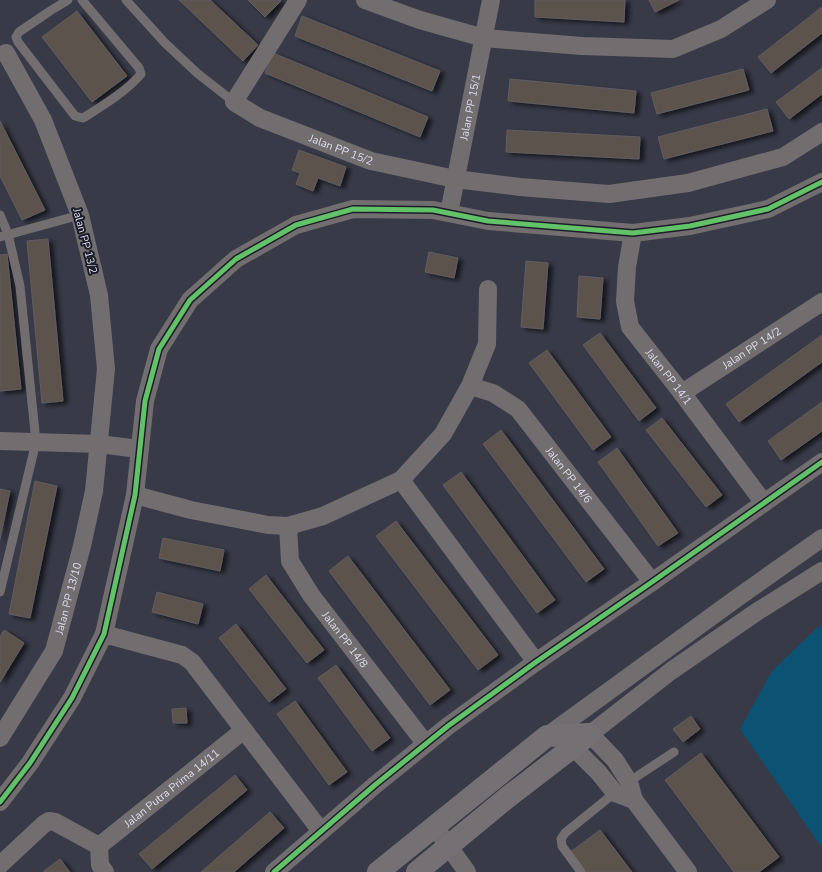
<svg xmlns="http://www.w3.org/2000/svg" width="822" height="872" font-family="'Nunito Sans',sans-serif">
<defs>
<filter id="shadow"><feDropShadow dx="4.5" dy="2.5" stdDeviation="2" flood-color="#0009"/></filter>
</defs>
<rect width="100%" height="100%" fill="#383a48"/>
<!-- water -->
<polygon fill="#0c5373" points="822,625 822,848 740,729 772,671 816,629"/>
<!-- building -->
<g fill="#5b524e" stroke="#615d60" filter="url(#shadow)">
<polygon points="179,0 210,0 258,45 243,61"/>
<polygon points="248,0 280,0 281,1 265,17"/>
<polygon points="535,0 625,0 624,22 535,17"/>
<polygon points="649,0 679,0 655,12"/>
<polygon points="822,7 822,33 771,73 758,57"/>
<polygon points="77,11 127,76 92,102 42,37"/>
<polygon points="302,16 440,71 432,91 295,36"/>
<polygon points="273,53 428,117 420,137 265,73"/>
<polygon points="822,68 822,94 789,119 776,102"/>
<polygon points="743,69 749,90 657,114 651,93"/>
<polygon points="510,79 636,91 634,113 508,101"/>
<polygon points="767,109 773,131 664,159 658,137"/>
<polygon points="0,121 45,210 22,220 0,176"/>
<polygon points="507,130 640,137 639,159 506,152"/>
<polygon points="299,150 346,167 340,186 318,178 313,191 296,184 300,173 292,170"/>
<polygon points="48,239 63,401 42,403 27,241"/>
<polygon points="429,252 458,258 454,278 425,272"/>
<polygon points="7,254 21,389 0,391 0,255"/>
<polygon points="526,261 548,263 543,329 521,327"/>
<polygon points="579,276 603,278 600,319 577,317"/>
<polygon points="600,333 656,408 639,421 583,345"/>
<polygon points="822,335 822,362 739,422 726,404"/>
<polygon points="547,350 611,437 593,450 529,363"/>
<polygon points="822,402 822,431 781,460 768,441"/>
<polygon points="662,418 722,495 706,507 646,430"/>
<polygon points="501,430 604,569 586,582 483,444"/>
<polygon points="617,448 678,533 658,546 598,462"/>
<polygon points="461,472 555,600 537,613 443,485"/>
<polygon points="35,481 57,486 30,618 9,614"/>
<polygon points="0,489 10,491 0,539"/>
<polygon points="396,521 498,655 478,670 376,536"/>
<polygon points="163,538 224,550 220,571 159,558"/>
<polygon points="348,556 450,690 430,705 329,571"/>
<polygon points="266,575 324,650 307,663 249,589"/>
<polygon points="157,592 203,604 198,624 152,612"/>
<polygon points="236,624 286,689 269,702 219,638"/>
<polygon points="4,630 24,643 0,682 0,637"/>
<polygon points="336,665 390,738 372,751 318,678"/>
<polygon points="295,701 347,772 329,785 277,714"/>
<polygon points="186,708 187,723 173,723 172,709"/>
<polygon points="691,716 700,729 683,742 673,729"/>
<polygon points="701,753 779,857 759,872 734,872 665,780"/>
<polygon points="235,775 247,790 152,869 139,854"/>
<polygon points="270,812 284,828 234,872 201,872"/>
<polygon points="600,830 632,872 584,872 569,853"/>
<polygon points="60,859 70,872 44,872 44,871"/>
</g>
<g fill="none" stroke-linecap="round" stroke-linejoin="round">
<!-- lane -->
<g stroke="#726e70" stroke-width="9">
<path d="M68,0L50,11L19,32L16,37L18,42L68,107L75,116L83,118C102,106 127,91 141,74L139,68L82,0"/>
<polyline points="126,0 165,43 197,73 234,102"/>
<polyline points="0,215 8,234 20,286 36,442 0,592"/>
<polyline points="0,237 80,215"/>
<polyline points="627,783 674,752"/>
<polyline points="581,872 562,846 561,839 565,833 617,791"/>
</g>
<!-- street -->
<g stroke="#726e70" stroke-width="18">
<path id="s1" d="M298,0L234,102L260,118L371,161L455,179L520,187L609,194L688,183L783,157L822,132"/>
<polyline points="365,0 420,20 484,38 582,46 673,49 721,29 767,0"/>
<path id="s2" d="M449,213L491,0"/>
<path id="s3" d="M633,233L627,267L625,301L630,327L682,393L764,503"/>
<path id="s4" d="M470,386L493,393L518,409L652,582"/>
<path id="s5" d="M682,393L822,302"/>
<polyline points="0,441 99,444 139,449"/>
<polyline points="401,480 536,662"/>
<polyline points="135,495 191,510 268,525 288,526 323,516 401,480 443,434 470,386 487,344 488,289"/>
<path id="s6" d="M288,526L290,561L311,595L425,743"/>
<polyline points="104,634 182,655 192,662 321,831"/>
<polyline points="547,736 737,598 822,538"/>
<path id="s7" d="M0,738L54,651L82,546L94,491L106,369L99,295L80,215L43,120L6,53"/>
<polyline points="573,747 599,773 615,793 634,800"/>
<polyline points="0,802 30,763 72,698 104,634 135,495 145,401 159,349 190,300 236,259 296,225 353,209 433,210 488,221 633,233 690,226 768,209 822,182"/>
<polyline points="434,826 467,872"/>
<path id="s8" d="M99,846L244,730"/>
<polyline points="0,865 44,824 49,821 55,822 99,846 100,865 105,872"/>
<polyline points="274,872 375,785 448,726 536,662 652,582 822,462"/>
<polyline points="688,872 634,800 629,782 615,760 590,734 671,671 758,611 822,571"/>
</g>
<!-- secondary -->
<g stroke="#747074" stroke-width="22">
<polyline points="378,872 547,736 590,734"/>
<polyline points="417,872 508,797 590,734"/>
</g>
<defs>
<g id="cycleway">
<polyline points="0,802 30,763 72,698 104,634 135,495 145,401 159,349 190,300 236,259 296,225 353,209 433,210 488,221 633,233 690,226 768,209 822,182"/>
<polyline points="274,872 375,785 448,726 536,662 652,582 822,462"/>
</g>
</defs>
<!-- cycleway casing -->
<use href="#cycleway" stroke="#1c1d29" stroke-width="8"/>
<!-- cycleway -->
<use href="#cycleway" stroke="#61c268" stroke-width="5"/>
</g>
<g text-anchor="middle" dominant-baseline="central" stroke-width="4" stroke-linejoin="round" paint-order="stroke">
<!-- street labels -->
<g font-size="11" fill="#dbddee" stroke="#1c1d29">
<text stroke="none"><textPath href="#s2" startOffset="108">Jalan PP 15/1</textPath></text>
<text stroke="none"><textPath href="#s1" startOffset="238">Jalan PP 15/2</textPath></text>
<text transform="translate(85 241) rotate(75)">Jalan PP 13/2</text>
<text stroke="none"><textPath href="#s5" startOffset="83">Jalan PP 14/2</textPath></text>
<text stroke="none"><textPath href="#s3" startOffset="158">Jalan PP 14/1</textPath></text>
<text stroke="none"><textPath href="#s4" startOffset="137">Jalan PP 14/6</textPath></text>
<text stroke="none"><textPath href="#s7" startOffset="157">Jalan PP 13/10</textPath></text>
<text stroke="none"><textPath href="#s6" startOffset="131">Jalan PP 14/8</textPath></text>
<text stroke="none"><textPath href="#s8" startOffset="93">Jalan Putra Prima 14/11</textPath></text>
</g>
</g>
</svg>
